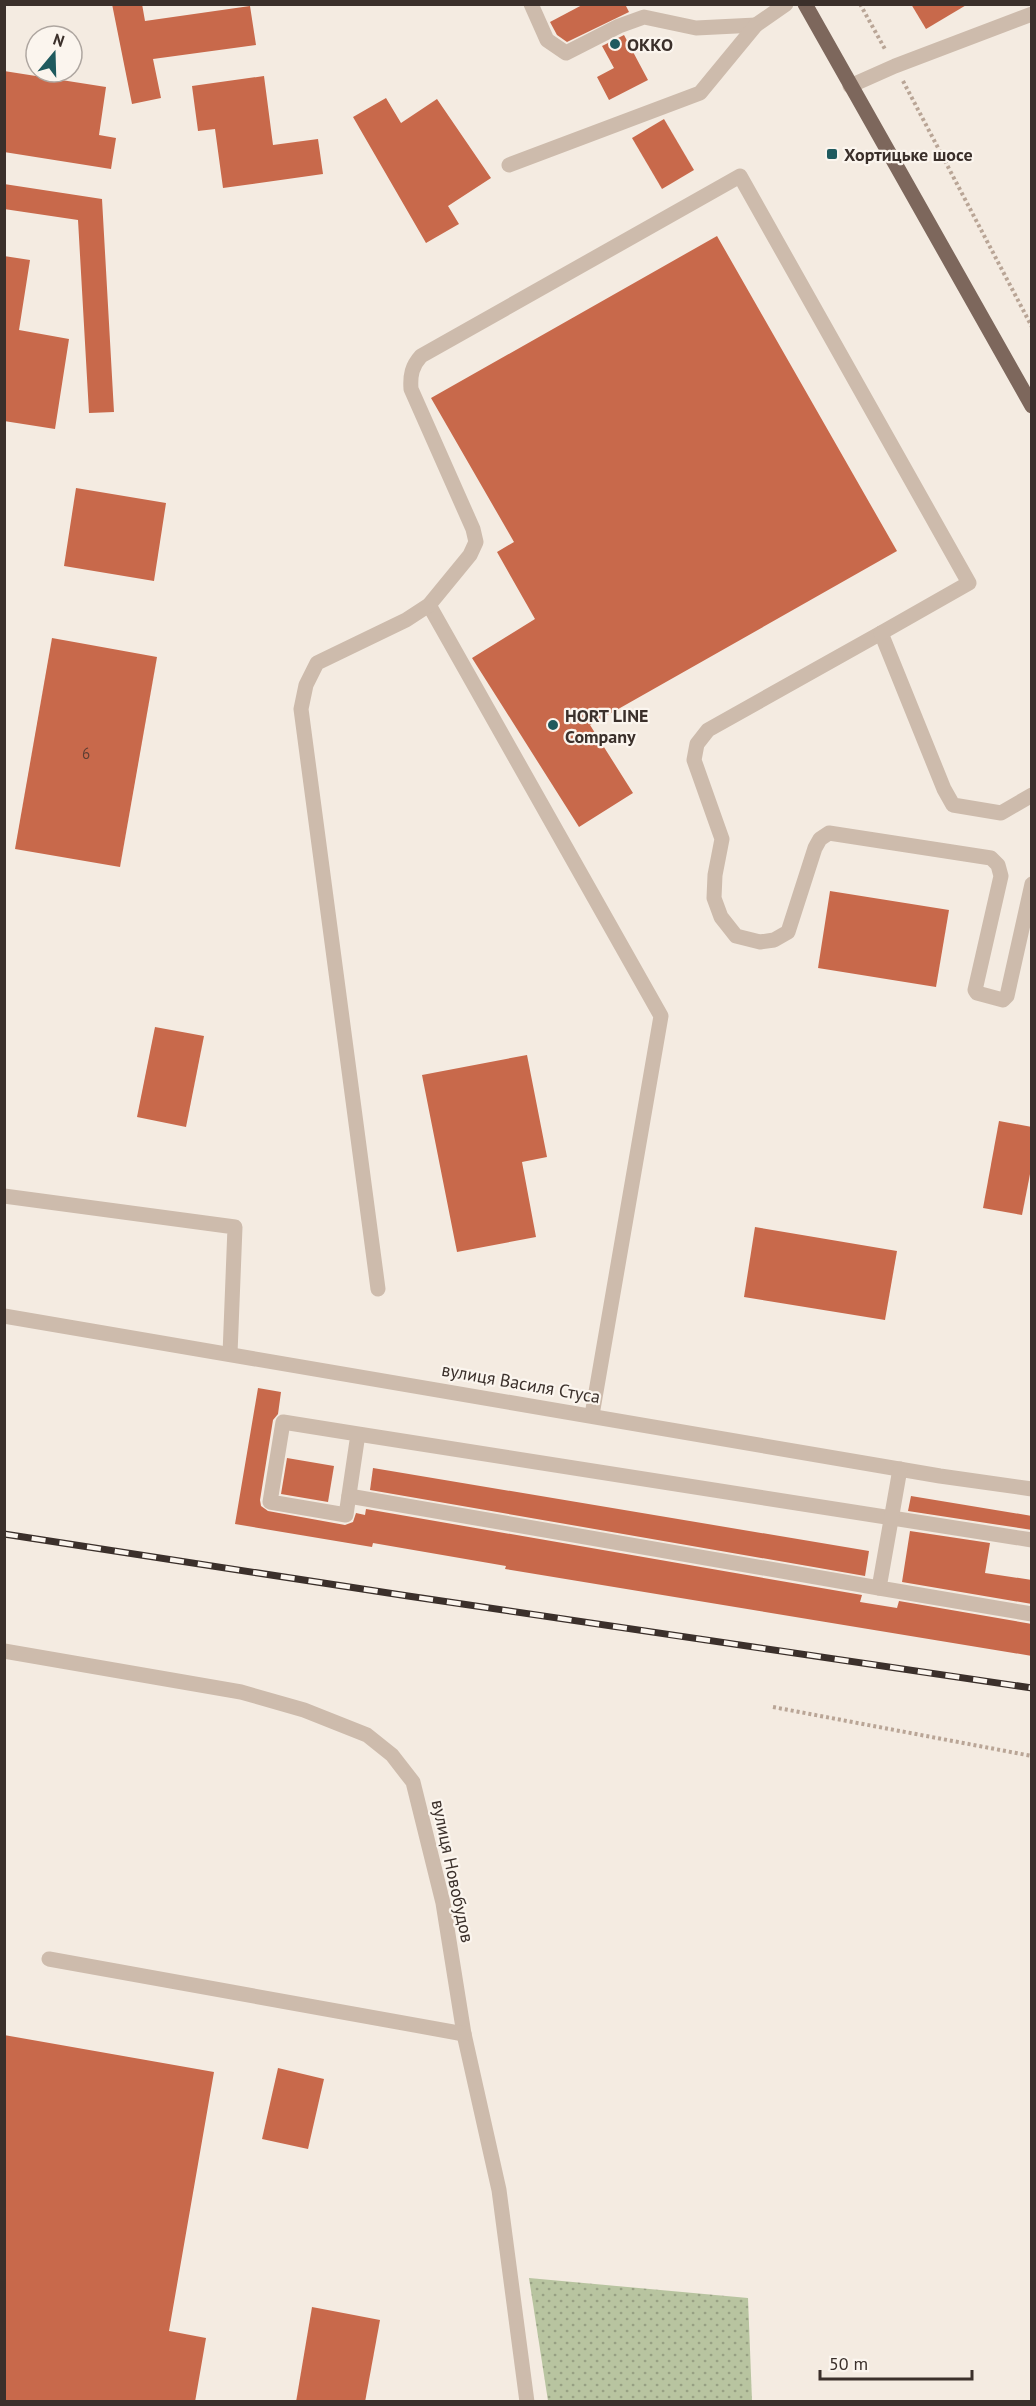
<svg xmlns="http://www.w3.org/2000/svg" width="1036" height="2406" font-family="'PT Sans',sans-serif">
<defs>
<pattern id="grass-dots" width="8" height="8" patternUnits="userSpaceOnUse" patternTransform="scale(1.5)"><rect width="8" height="8" fill="#b8c4a0"/><path d="M2 2h.1M6 6h.1" fill="none" stroke="#97a083" stroke-width="1.8" stroke-linecap="round"/></pattern>
</defs>
<rect width="100%" height="100%" fill="#f4ebe1"/>
<!-- grass -->
<polygon fill="url(#grass-dots)" points="529,2278 748,2298 752,2401 548,2401"/>
<!-- building -->
<g fill="#c8694b">
<polygon points="112,4 142,4 145,21 250,6 256,45 153,59 161,98 132,104"/>
<polygon points="584,4 625,4 629,12 567,42 557,35 550,22"/>
<polygon points="911,4 968,4 926,29"/>
<polygon points="624,35 648,80 609,100 597,77 614,68 602,46"/>
<polygon points="4,71 106,87 99,135 116,138 111,169 4,152"/>
<polygon points="264,76 273,145 318,139 323,174 223,188 215,129 198,131 192,86"/>
<polygon points="386,98 401,123 437,99 491,178 448,206 459,224 426,243 353,117"/>
<polygon points="664,119 694,170 662,189 632,138"/>
<polygon points="4,184 102,199 114,412 89,413 78,220 4,209"/>
<polygon points="717,236 897,551 590,725 633,793 579,827 472,658 535,619 497,552 514,542 431,398"/>
<polygon points="4,256 30,260 19,330 69,339 55,429 4,421"/>
<polygon points="76,488 166,503 154,581 64,566"/>
<polygon points="52,638 157,657 120,867 15,849"/>
<polygon points="830,891 949,910 936,987 818,968"/>
<polygon points="155,1027 204,1036 186,1127 137,1117"/>
<polygon points="527,1055 547,1157 522,1162 536,1237 457,1252 422,1075"/>
<polygon points="999,1121 1032,1127 1032,1164 1022,1215 983,1208"/>
<polygon points="755,1227 897,1251 885,1320 744,1297"/>
<polygon points="258,1388 281,1392 278,1414 273,1420 260,1500 261,1506 268,1511 345,1525 353,1522 356,1513 365,1515 366,1509 862,1595 860,1602 897,1608 899,1601 1032,1624 1032,1656 505,1569 506,1566 373,1543 372,1547 235,1524"/>
<polygon points="287,1458 334,1466 328,1502 281,1494"/>
<polygon points="373,1468 869,1551 865,1576 370,1490"/>
<polygon points="911,1496 1032,1516 1032,1530 908,1511"/>
<polygon points="910,1531 990,1543 985,1573 1032,1580 1032,1604 902,1582"/>
<polygon points="4,2035 214,2072 169,2331 206,2338 195,2402 4,2402"/>
<polygon points="278,2068 324,2079 308,2149 262,2139"/>
<polygon points="312,2307 380,2320 365,2402 296,2402"/>
</g>
<g fill="none" stroke-linecap="round" stroke-linejoin="round">
<!-- path -->
<g stroke="#b9a596" stroke-width="4" stroke-dasharray="3 3" stroke-linecap="butt">
<polyline points="860,4 886,51"/>
<polyline points="903,81 1032,327"/>
<polyline points="773,1707 1032,1756"/>
</g>
<!-- minor -->
<g stroke="#cdbbac" stroke-width="15">
<polyline points="531,4 547,40 566,53 619,26 644,17 696,28 756,25"/>
<polyline points="850,86 895,66 1032,14"/>
<polyline points="509,165 700,93 756,25 786,4"/>
<polyline points="429,605 661,1016 592,1415"/>
<polyline points="1032,795 1001,813 953,805 944,789 881,633 708,730 697,744 694,760 722,839 715,875 714,898 721,917 736,936 760,942 774,940 788,932 815,848 820,839 829,833 991,858 998,865 1001,876 975,990 977,993 1003,1000 1007,996 1032,884"/>
<polyline points="4,1196 235,1227 230,1354"/>
<path d="M378,1289L301,709L306,685L317,663L406,620L429,605L470,555L476,542L473,529L411,389C410,375 412,366 421,356L740,176L969,583L881,633"/>
<polyline points="4,1316 940,1476 1032,1489"/>
<polyline points="358,1434 346,1515 270,1502 283,1422 358,1434 1032,1540"/>
<polyline points="900,1469 879,1588 1032,1614"/>
<polyline points="349,1496 879,1588"/>
<polyline points="4,1651 241,1692 304,1710 367,1735 392,1755 413,1782 443,1903 464,2034 499,2190 527,2402"/>
<polyline points="49,1959 464,2034"/>
</g>
<!-- major -->
<polyline stroke="#7d675c" stroke-width="15" points="805,4 1032,406"/>
<defs>
<polyline id="rail" points="4,1534 408,1596 1032,1688"/>
</defs>
<!-- rail casing -->
<use href="#rail" stroke="#3b302b" stroke-width="7"/>
<!-- rail -->
<use href="#rail" stroke="#fbf5ee" stroke-width="4.5" stroke-dasharray="14" stroke-linecap="butt"/>
</g>
<!-- markers -->
<g fill="#1f5a5e" stroke="#fbf5ee" stroke-width="2">
<circle cx="615" cy="44" r="6"/>
<rect x="826" y="148" width="12" height="12" rx="3"/>
<circle cx="553" cy="725" r="6"/>
</g>
<g text-anchor="middle" dominant-baseline="central" stroke-width="4.5" stroke-linejoin="round" paint-order="stroke">
<!-- number labels -->
<g font-size="15" fill="#5e3e33">
<text x="86" y="753">6</text>
</g>
<!-- poi labels -->
<g font-size="18" font-weight="bold" fill="#3b302b" stroke="#fbf5ee" text-anchor="start">
<text x="627" y="44">ОККО</text>
<text x="844" y="154">Хортицьке шосе</text>
<text x="565" y="715">HORT LINE<tspan x="565" dy="21">Company</tspan></text>
</g>
<!-- street labels -->
<g font-size="18" fill="#3b302b" stroke="#fbf5ee">
<text transform="translate(521 1383) rotate(10)">вулиця Василя Стуса</text>
<text transform="translate(453 1871) rotate(78)">вулиця Новобудов</text>
</g>
</g>
<!-- border -->
<rect width="1036" height="2406" fill="none" stroke="#3b302b" stroke-width="12"/>
<!-- north arrow -->
<g transform="translate(54 54) rotate(19)"><circle r="28" fill="#fbf5ee" stroke="#aea6a0" stroke-width="1.5"/>
<path d="M0-4.5L10 22L0 15L-10 22Z" fill="#1f5a5e"/>
<text y="-9" font-size="16" font-weight="bold" text-anchor="middle" fill="#3b302b">N</text>
</g>
<!-- scale -->
<path d="M820 2370v9h152v-9" fill="none" stroke="#3b302b" stroke-width="3"/>
<text x="829" y="2370" font-size="18" fill="#3b302b" stroke="#fbf5ee" stroke-width="4.5" paint-order="stroke">50 m</text>
</svg>
